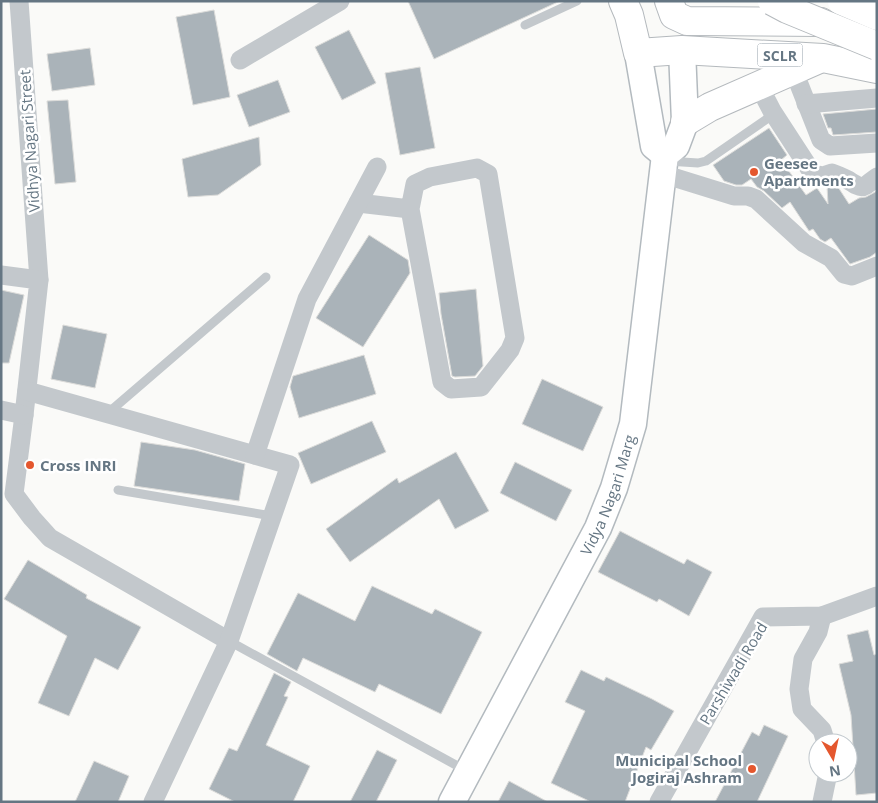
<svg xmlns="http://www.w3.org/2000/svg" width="878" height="803" font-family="'Open Sans',sans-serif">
<rect width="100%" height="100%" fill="#fafaf8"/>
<!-- building -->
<g fill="#aab3b9" stroke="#dcdcda">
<polygon points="408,1 560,1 434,59"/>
<polygon points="214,10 230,97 193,105 176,17"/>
<polygon points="349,30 376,83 342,100 315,47"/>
<polygon points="90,48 95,85 52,91 47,54"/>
<polygon points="420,67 435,148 400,155 385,73"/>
<polygon points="278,80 290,112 249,127 237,95"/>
<polygon points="68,100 76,182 55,184 47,101"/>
<polygon points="877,109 877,132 833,135 831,128 828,128 823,114"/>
<polygon points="769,128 787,155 781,160 806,195 817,188 828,204 827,186 832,185 838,187 849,204 859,198 866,197 877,191 877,252 870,257 850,264 831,238 825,242 820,239 813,229 809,231 790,202 782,208 764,191 757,187 751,179 742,185 736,185 724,181 713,165"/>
<polygon points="259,137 261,165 218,195 188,197 182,159"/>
<polygon points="369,235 408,260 410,273 363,347 316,318"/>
<polygon points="476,289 483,366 475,376 455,377 452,376 441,314 439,293"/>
<polygon points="1,290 24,295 9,363 1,363"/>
<polygon points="63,325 107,334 95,388 51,379"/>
<polygon points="364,355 376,394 299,418 290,387 293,376"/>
<polygon points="542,379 603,407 583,451 522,424"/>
<polygon points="372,421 386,452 311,484 298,453"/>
<polygon points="141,442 195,450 245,464 239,501 134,486"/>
<polygon points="456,452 489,511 455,529 439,499 350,562 326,529 397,478 399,483"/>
<polygon points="515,462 572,490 556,521 500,493"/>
<polygon points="620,531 684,564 687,559 712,572 689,616 659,599 657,602 598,572"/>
<polygon points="28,560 87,595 86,598 141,627 118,670 95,658 69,716 38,703 67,636 4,599"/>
<polygon points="372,586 432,614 435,609 482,632 441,714 379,684 375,692 303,658 297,671 267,654 298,593 355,621"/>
<polygon points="868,630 874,655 877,654 877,793 856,795 851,715 839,664 853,661 847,635"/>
<polygon points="581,670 604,681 606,677 652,699 674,711 651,750 646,747 625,802 591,802 551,783 585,711 565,702"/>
<polygon points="274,673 291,682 284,696 288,697 266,745 310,766 293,802 235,802 209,789 229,748 237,751"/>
<polygon points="764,725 788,736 757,802 715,802 752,732 759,736"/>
<polygon points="377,750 397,760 376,802 350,802"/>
<polygon points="94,761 129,776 118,802 75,802"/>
<polygon points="509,781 548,802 498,802"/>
</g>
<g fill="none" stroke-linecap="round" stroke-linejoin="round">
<defs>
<g id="secondary">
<polyline points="638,53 654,146 665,155"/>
<path id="s1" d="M452,802L598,528L614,488L633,424L665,155L676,146L685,122L682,50"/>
</g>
<g id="highway">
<polyline points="623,1 629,15 638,53 682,50 823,58 877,69"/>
<polyline points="669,1 674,15 687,21 821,22"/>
<polyline points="685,122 710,107 817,60"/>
</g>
</defs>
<!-- secondary casing -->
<use href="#secondary" stroke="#b3babf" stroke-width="29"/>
<!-- highway casing -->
<use href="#highway" stroke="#b4b9bd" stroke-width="30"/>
<!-- lane -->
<g stroke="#c3c8cc" stroke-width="9">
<polyline points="525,25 577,1"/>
<polyline points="667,161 698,163 706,161 774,114"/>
<polyline points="108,413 266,277"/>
<polyline points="118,490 272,516"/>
<polyline points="229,641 465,770"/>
</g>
<!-- street -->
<g stroke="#c3c8cc" stroke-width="19">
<polyline points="19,1 39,280"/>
<polyline points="240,60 340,1"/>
<polyline points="793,69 821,140 830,146 877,143"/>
<path d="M759,86L772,111L813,174L823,176L832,173C837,175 843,177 848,180C864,190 861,189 877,177"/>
<polyline points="806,104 877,98"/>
<polyline points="663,174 734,196 748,196 756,199 804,243 831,258 844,274 852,276 877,266"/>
<polyline points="358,203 410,209 415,184 430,177 477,168 488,174 515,338 510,350 481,387 451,389 442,382 410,209"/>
<polyline points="1,275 39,280 24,415 14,494 32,518 50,538 229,641"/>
<polyline points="27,391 290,465 229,641 153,802"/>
<polyline points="1,410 24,415"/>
<polyline points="255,455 307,299 377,167"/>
<polyline points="822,616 818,632 803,659 799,689 802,709 822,730 826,743"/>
<polyline points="659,802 763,617 822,616 877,596"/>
<polyline points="822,802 828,773"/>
</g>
<!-- secondary -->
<use href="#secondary" stroke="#fff" stroke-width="26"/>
<!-- highway -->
<use href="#highway" stroke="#fff" stroke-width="28"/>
<defs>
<g id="highway-bridge">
<polyline points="772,1 787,9 877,46"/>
<polyline points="842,1 877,16"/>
</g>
</defs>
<!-- highway-bridge casing -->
<use href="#highway-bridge" stroke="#b4b9bd" stroke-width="30" stroke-linecap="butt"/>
<!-- highway-bridge -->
<use href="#highway-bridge" stroke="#fff" stroke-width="28"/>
</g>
<!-- markers -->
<g fill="#e4572e" stroke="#fff" stroke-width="2">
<circle cx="754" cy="172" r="5"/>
<circle cx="30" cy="465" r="5"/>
<circle cx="752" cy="769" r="5"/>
</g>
<g text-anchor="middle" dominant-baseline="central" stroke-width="5" stroke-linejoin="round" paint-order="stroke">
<!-- shield labels -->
<rect fill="#fff" stroke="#939fa8" stroke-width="1" x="757.5" y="43.5" width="45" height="23" rx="4"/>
<g font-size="14" font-weight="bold" fill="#657683">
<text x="780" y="55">SCLR</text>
</g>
<!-- street labels -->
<g font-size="15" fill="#657683" stroke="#fff">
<text transform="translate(29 141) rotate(-94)">Vidhya Nagari Street</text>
<text stroke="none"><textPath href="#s1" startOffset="345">Vidya Nagari Marg</textPath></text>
<text transform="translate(733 673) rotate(-59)">Parshiwadi Road</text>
</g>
<!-- poi labels -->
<g font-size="15" font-weight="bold" fill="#657683" stroke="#fff" text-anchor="start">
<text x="764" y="163">Geesee<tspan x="764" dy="17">Apartments</tspan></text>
<text x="40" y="465">Cross INRI</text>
<text x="742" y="760" text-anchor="end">Municipal School<tspan x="742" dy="17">Jogiraj Ashram</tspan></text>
</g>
</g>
<!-- border -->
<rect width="878" height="803" fill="none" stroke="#657683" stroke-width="5"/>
<!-- north arrow -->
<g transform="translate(833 758) rotate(171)"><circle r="24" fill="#ffffff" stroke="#c1c8cd"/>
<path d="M0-4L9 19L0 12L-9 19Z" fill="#e4572e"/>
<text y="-8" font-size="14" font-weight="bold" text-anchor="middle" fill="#657683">N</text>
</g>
</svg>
